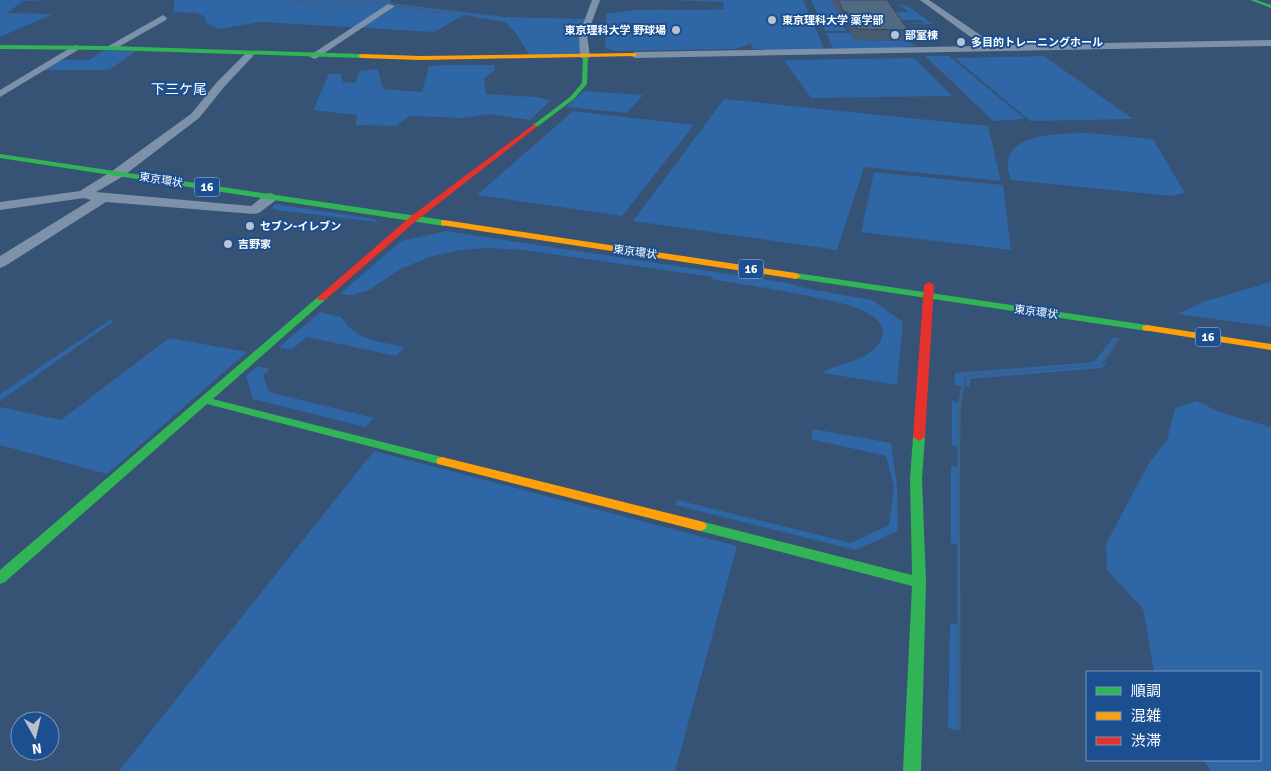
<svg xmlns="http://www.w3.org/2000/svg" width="1271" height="771" font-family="Signika,'Noto Sans JP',sans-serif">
<rect width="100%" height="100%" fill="#365274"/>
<!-- green -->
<g fill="#2f66a5">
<polygon points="0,0 50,0 23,1 7,13 53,14 0,37"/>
<polygon points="174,0 390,0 390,3 505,17 586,19 579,37 582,55 530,56 515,32 505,22 464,15 434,32 261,22 219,29 206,23 205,17 197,13 174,12"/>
<path d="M668,0H803L824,48L820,50L763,51L762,49H754L750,43L743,47L733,49L614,51L605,48L606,14C645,6 685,12 724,9L723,2Z"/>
<polygon points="811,0 831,0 843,22 864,22 842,23 846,31 825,31"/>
<polygon points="898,4 908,6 933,24 899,24 924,23 920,20 894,20 889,12 909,12"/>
<polygon points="826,33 851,33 855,40 906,41 916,46 904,47 906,49 833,48"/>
<polygon points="104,50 136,51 109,70 42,70 58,60 89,60"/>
<polygon points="925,56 949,56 1025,119 993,121"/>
<polygon points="1044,56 1133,119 1030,121 955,58"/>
<polygon points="914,58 952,96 811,98 784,60"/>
<polygon points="444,65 494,65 495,70 484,79 486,94 536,97 551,100 530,120 489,114 464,118 409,116 397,126 356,125 357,115 313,110 329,74 341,74 343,82 356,83 359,71 378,69 383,89 422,92 429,66"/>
<polygon points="584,91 643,95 627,113 566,107"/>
<polygon points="724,99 988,126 1001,181 864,167 837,250 633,221"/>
<polygon points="573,111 694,125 622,216 477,195"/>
<path d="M1088,133L1153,139L1185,193L1171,196L1011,180C992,132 1059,134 1088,133Z"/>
<polygon points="874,172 1003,185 1011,250 861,232"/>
<polygon points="275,204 374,219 377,222 276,210 272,208"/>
<path d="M446,231L788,283L809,289L872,300L903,322L897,385L823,373L824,371C843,362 881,359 883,331C881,325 878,320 872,316C856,305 836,302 818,298C782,290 747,285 711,279L712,277L523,250L489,248L460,250L430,257L400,269L369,290L352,295L340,294L401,241Z"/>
<polygon points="1271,282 1271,327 1178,314 1203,302"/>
<path d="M320,312L341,317C356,341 379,341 405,347L396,356L307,337L291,350L279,347Z"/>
<polygon points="110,320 114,321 0,401 0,394"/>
<polygon points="1114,337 1117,338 1100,364 964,375 962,386 954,385 955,373 1094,362"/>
<polygon points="169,338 247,352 107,474 0,445 0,407 61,420"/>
<polygon points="1105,362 1107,362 1102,368 970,379 970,387 966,387 966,377 1102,365"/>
<polygon points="257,366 270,369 263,375 269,392 374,418 365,427 253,399 246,376"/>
<polygon points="952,401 958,403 958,446 952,445"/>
<polygon points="1197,401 1219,412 1271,427 1271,771 1211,771 1203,760 1260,760 1260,672 1154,672 1143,609 1107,570 1106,544 1149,463 1167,440 1175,408"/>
<polygon points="813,429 891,443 897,485 898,531 856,550 675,505 677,500 851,543 889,525 894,487 886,456 811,439"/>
<polygon points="374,451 737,546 675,771 119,771"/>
<polygon points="951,466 957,467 957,544 951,543"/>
<polygon points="950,623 957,624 958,731 948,728"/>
</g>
<!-- water -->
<polygon fill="#3b618d" points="1117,338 1120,338 1102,365 966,377 961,405 960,468 961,771 957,771 957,467 958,404 963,375 1100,364"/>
<!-- pier -->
<polygon fill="#365274" points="955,730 965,732 964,771 954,770"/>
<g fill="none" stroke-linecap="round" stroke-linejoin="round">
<!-- stream -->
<polyline stroke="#3b618d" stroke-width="2.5" points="293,0 324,6 380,3 428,11 463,13"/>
<!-- street -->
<g fill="#7d92a8" fill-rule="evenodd">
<polygon points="592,0 600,0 587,35 590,57 585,60 580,57 579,35"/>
<polygon points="920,0 929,0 995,45 1271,40 1271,46 635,58 630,55 635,52 983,46"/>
<polygon points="388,4 395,6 317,58 314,59 309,56"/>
<polygon points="163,15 167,18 166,20 113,50 107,50 105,48"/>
<polygon points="75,45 78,46 78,50 0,97 0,90"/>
<polygon points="250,51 253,52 253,56 225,86 199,118 122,177 96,192 251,206 266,194 271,193 278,197 276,200 259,213 254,214 106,202 5,266 0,268 0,256 91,200 84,198 0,210 0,202 80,191 112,171 191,114 217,82 247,52"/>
</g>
<!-- fast -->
<g fill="#30b455" fill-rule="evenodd">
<polygon points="1250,0 1256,0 1271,5 1271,8"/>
<polygon points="0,45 110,46 361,54 364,56 361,58 110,50 0,49"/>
<polygon points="583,56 588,57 587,84 574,99 537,127 533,127 533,125 570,97 582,83"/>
<polygon points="0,154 444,220 448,223 444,226 0,158"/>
<polygon points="796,273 1147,325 1152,328 1147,331 793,278 791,276"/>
<polygon points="322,295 327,298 325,300 213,399 446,458 448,461 446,464 442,465 207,404 5,582 0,584 0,570 319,296"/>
<polygon points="919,433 925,437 922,479 926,582 921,771 903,771 912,586 700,531 695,529 693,526 695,523 700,521 912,575 910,479 913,437"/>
</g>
<!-- slow -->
<g fill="#ff9f0a" fill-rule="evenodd">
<polygon points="635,53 637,56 421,60 361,58 358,56 361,54 421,56"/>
<polygon points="444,220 796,273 801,276 796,279 441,225 441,221"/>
<polygon points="1147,325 1271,344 1271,350 1143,330 1142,328 1143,326"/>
<polygon points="442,457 700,521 705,523 707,526 705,529 700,531 438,464 436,461 438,458"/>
</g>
<!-- jam -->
<g fill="#e5322d" fill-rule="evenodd">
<polygon points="533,125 538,126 416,221 325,300 319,300 317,298 319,296 410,217"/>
<polygon points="929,282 934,285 925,437 919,441 913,437 924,285"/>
</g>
</g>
<!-- wall -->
<polygon fill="#475a72" points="831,0 887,0 908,30 906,41 855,40 846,22 843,23"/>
<!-- building -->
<polygon fill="#526984" stroke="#394a5c" points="838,0 887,0 908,30 857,29 847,12 844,12"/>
<!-- markers -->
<g fill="#b9c2ce" stroke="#1b4f8f" stroke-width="2">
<circle cx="772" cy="20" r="5"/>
<circle cx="676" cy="30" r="5"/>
<circle cx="895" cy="35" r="5"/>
<circle cx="961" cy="42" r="5"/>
<circle cx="250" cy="226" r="5"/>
<circle cx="228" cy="244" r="5"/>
</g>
<g text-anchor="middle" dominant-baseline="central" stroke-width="4" stroke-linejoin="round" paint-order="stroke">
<!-- far-poi labels -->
<g font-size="11" font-weight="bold" fill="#fff" stroke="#1b4f8f" text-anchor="start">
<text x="782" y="20">東京理科大学 薬学部</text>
<text x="666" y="30" text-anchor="end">東京理科大学 野球場</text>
<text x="905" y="35">部室棟</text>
<text x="971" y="42">多目的トレーニングホール</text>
<text x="260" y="226">セブン-イレブン</text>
<text x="238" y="244">吉野家</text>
</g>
<!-- far-street labels -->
<g font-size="11" fill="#fff" stroke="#1b4f8f">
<text transform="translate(161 180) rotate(9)">東京環状</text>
<text transform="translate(635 252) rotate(8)">東京環状</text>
<text transform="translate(1036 312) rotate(8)">東京環状</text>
</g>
<!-- shield labels -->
<g fill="#1b4f8f" stroke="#bbcadd" stroke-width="1">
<rect x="194.5" y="177.5" width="25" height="19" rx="4"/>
<rect x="738.5" y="259.5" width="25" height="19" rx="4"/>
<rect x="1195.5" y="327.5" width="25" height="19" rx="4"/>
</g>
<g font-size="12" font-weight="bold" fill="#fff">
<text x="207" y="187">16</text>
<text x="751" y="269">16</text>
<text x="1208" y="337">16</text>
</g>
<!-- far-quarter labels -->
<g font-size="14" fill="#fff" stroke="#1b4f8f">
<text x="179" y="89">下三ケ尾</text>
</g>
</g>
<!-- legend -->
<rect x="1086" y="671" width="175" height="90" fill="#1b4f8f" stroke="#7695bc"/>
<rect x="1096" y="687" width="25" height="8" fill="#30b455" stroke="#7695bc"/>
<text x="1131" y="696" font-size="15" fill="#ffffff">順調</text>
<rect x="1096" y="712" width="25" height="8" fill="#ff9f0a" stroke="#7695bc"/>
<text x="1131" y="721" font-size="15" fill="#ffffff">混雑</text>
<rect x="1096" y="737" width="25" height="8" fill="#e5322d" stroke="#7695bc"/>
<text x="1131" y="746" font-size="15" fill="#ffffff">渋滞</text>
<!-- north arrow -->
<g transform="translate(35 736) rotate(172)"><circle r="24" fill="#1b4f8f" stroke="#7695bc"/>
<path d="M0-4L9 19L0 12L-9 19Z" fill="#b9c2ce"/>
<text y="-8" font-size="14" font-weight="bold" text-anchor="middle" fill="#ffffff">N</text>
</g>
</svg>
